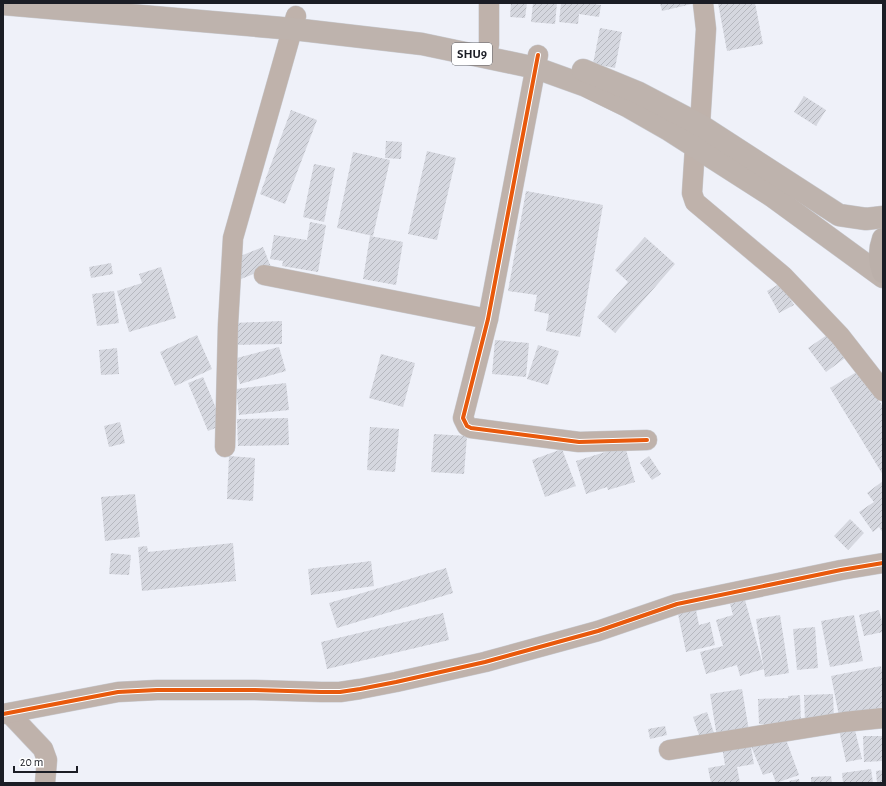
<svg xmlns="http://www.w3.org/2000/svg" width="886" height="786" font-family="'Alegreya Sans',sans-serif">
<defs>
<pattern id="building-hatch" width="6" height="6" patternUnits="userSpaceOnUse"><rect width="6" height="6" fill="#d5d7df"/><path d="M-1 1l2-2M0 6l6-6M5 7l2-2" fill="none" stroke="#b6b8bf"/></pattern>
</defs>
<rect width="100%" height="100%" fill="#eff1f9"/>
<!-- building -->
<g fill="url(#building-hatch)">
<polygon points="511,3 527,3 525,18 510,17"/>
<polygon points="533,3 557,3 555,24 531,22"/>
<polygon points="561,3 586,3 601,5 599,17 579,14 578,24 559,22"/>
<polygon points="660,3 692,3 692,4 662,11"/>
<polygon points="718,3 755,3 763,44 727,51"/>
<polygon points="600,28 622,32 615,68 593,64"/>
<polygon points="804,96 826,110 816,126 794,112"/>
<polygon points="291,110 317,120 285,204 260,194"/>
<polygon points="386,141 402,142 401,159 385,158"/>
<polygon points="427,151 456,158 437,240 408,234"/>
<polygon points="353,152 390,160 373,236 337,228"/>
<polygon points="314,164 335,168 324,222 303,217"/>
<polygon points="526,191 603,205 580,337 546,331 549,314 534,311 537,295 508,291"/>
<polygon points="310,222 326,225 318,272 282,266 283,261 270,259 274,235 307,240"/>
<polygon points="370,236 403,242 396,285 363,279"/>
<polygon points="645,237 675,264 615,333 597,317 628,282 615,270"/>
<polygon points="263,247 271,267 241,279 233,259"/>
<polygon points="111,263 113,274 91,278 89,267"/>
<polygon points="161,267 176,318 129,332 117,291 142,283 139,274"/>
<polygon points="781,283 794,305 779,313 767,291"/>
<polygon points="114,291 119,323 97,326 92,294"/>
<polygon points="282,321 282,344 235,345 234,323"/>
<polygon points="197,335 212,369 175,386 160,352"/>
<polygon points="827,335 845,358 826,372 808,348"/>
<polygon points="495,340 529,343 526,377 492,374"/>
<polygon points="538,345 559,351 548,385 527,379"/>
<polygon points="279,347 286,371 240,384 233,359"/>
<polygon points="117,348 119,374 101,375 99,350"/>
<polygon points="381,354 415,363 403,407 369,398"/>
<polygon points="860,370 883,407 883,475 830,388"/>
<polygon points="203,377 223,425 208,431 188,383"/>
<polygon points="286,383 289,410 239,415 236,389"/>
<polygon points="288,418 289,445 238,446 237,419"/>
<polygon points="120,422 125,443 109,447 104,426"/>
<polygon points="370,427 399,429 395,472 367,470"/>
<polygon points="434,434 467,436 464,474 431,472"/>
<polygon points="625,446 635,482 608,490 607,487 586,494 576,461"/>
<polygon points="562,449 576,486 545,497 532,460"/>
<polygon points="229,456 255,458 253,501 227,499"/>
<polygon points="649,456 661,474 652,480 640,463"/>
<polygon points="883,481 883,533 879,527 873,532 859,512 874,502 867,493"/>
<polygon points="135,494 140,537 105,541 101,497"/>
<polygon points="850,519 864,533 848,550 834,536"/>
<polygon points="233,543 236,581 142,591 138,547 147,546 148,552"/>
<polygon points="111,553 131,555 129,575 109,574"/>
<polygon points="371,561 374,586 311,595 308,569"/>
<polygon points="446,568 453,593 337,628 329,603"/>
<polygon points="745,600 764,669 740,676 737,665 706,674 700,652 723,646 716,620 733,615 730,604"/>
<polygon points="696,610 699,625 710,622 715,645 686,652 678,614"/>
<polygon points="879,610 883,625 883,632 864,636 859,615"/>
<polygon points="443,613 449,640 327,669 321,642"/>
<polygon points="780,615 789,673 765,677 756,619"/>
<polygon points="854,615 863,661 830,667 821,621"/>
<polygon points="815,627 818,668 797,670 793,629"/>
<polygon points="881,666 883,677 883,707 839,716 831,676"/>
<polygon points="742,689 749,731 717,737 710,694"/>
<polygon points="833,694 834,720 805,722 804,695"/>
<polygon points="800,695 801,723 759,724 758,699 788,698 788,696"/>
<polygon points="707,712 715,736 701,741 693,717"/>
<polygon points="665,726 667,735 650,739 648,729"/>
<polygon points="854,726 862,759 846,762 839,730"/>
<polygon points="784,734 799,775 776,783 772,772 763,775 751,746"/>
<polygon points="863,736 883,736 883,761 864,762"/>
<polygon points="750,742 754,764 737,767 740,783 711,783 708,768 725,765 722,747"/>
<polygon points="871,769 873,783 843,783 842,773"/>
<polygon points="883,770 883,783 877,783 876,771"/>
<polygon points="831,776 832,783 811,783 811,777"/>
<polygon points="799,779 800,783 790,783 789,781"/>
</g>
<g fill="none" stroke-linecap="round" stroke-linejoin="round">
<defs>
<g id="minor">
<polyline points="489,45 489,3"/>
<polyline points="538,55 488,319 463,418 467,426 471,428 579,442 647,440"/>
<polyline points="700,125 706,29 703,3"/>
<polyline points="695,147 692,193 695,202 783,276 840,336 883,391"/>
<polyline points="264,275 488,319"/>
<polyline points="225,447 228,325 233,238 296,16"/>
<polyline points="9,713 43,749 47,760 45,783"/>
<polyline points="3,714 118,692 157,690 255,690 321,692 340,692 360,689 396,682 485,662 598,631 677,604 841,570 883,563"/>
<polyline points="669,750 844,722 883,718"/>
</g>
<g id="primary">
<polyline points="3,4 293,29 422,44 536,68 586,86 627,106 669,130 772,196 883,277"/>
<polyline points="583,70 639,93 700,125 839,215 866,219 883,217"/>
</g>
<path id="trunk" d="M883,239C879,250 879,261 883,272"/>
</defs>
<!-- minor casing -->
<use href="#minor" stroke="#caccd2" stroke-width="21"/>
<!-- primary casing -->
<use href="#primary" stroke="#caccd2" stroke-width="23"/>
<!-- trunk casing -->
<use href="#trunk" stroke="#caccd2" stroke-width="23"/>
<!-- minor -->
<use href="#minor" stroke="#bfb2ab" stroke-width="20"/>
<!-- primary -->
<use href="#primary" stroke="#beb3ad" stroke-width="22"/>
<!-- trunk -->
<use href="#trunk" stroke="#bbb0aa" stroke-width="22"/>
<defs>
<g id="cycleway">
<polyline points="538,55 488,319 463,418 467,426 471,428 579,442 647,440"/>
<polyline points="3,714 118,692 157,690 255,690 321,692 340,692 360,689 396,682 485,662 598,631 677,604 841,570 883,563"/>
</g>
</defs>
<!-- cycleway casing -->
<use href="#cycleway" stroke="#fff" stroke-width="6"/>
<!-- cycleway -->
<use href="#cycleway" stroke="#e8590c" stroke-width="4"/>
</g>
<g text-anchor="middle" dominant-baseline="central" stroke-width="3.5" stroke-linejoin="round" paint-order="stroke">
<!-- shield labels -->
<rect fill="#fff" stroke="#5f6166" stroke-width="1" x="452" y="43" width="40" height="22" rx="3"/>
<g font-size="13" font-weight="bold" fill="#1b1d25">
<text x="472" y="54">SHU9</text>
</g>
</g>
<!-- border -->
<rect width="886" height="786" fill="none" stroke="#1b1d25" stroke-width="8"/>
<!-- scale -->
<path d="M14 766v6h63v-6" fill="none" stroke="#1b1d25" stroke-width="2"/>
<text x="20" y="766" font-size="12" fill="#1b1d25" stroke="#ffffff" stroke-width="3" paint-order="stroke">20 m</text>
</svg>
